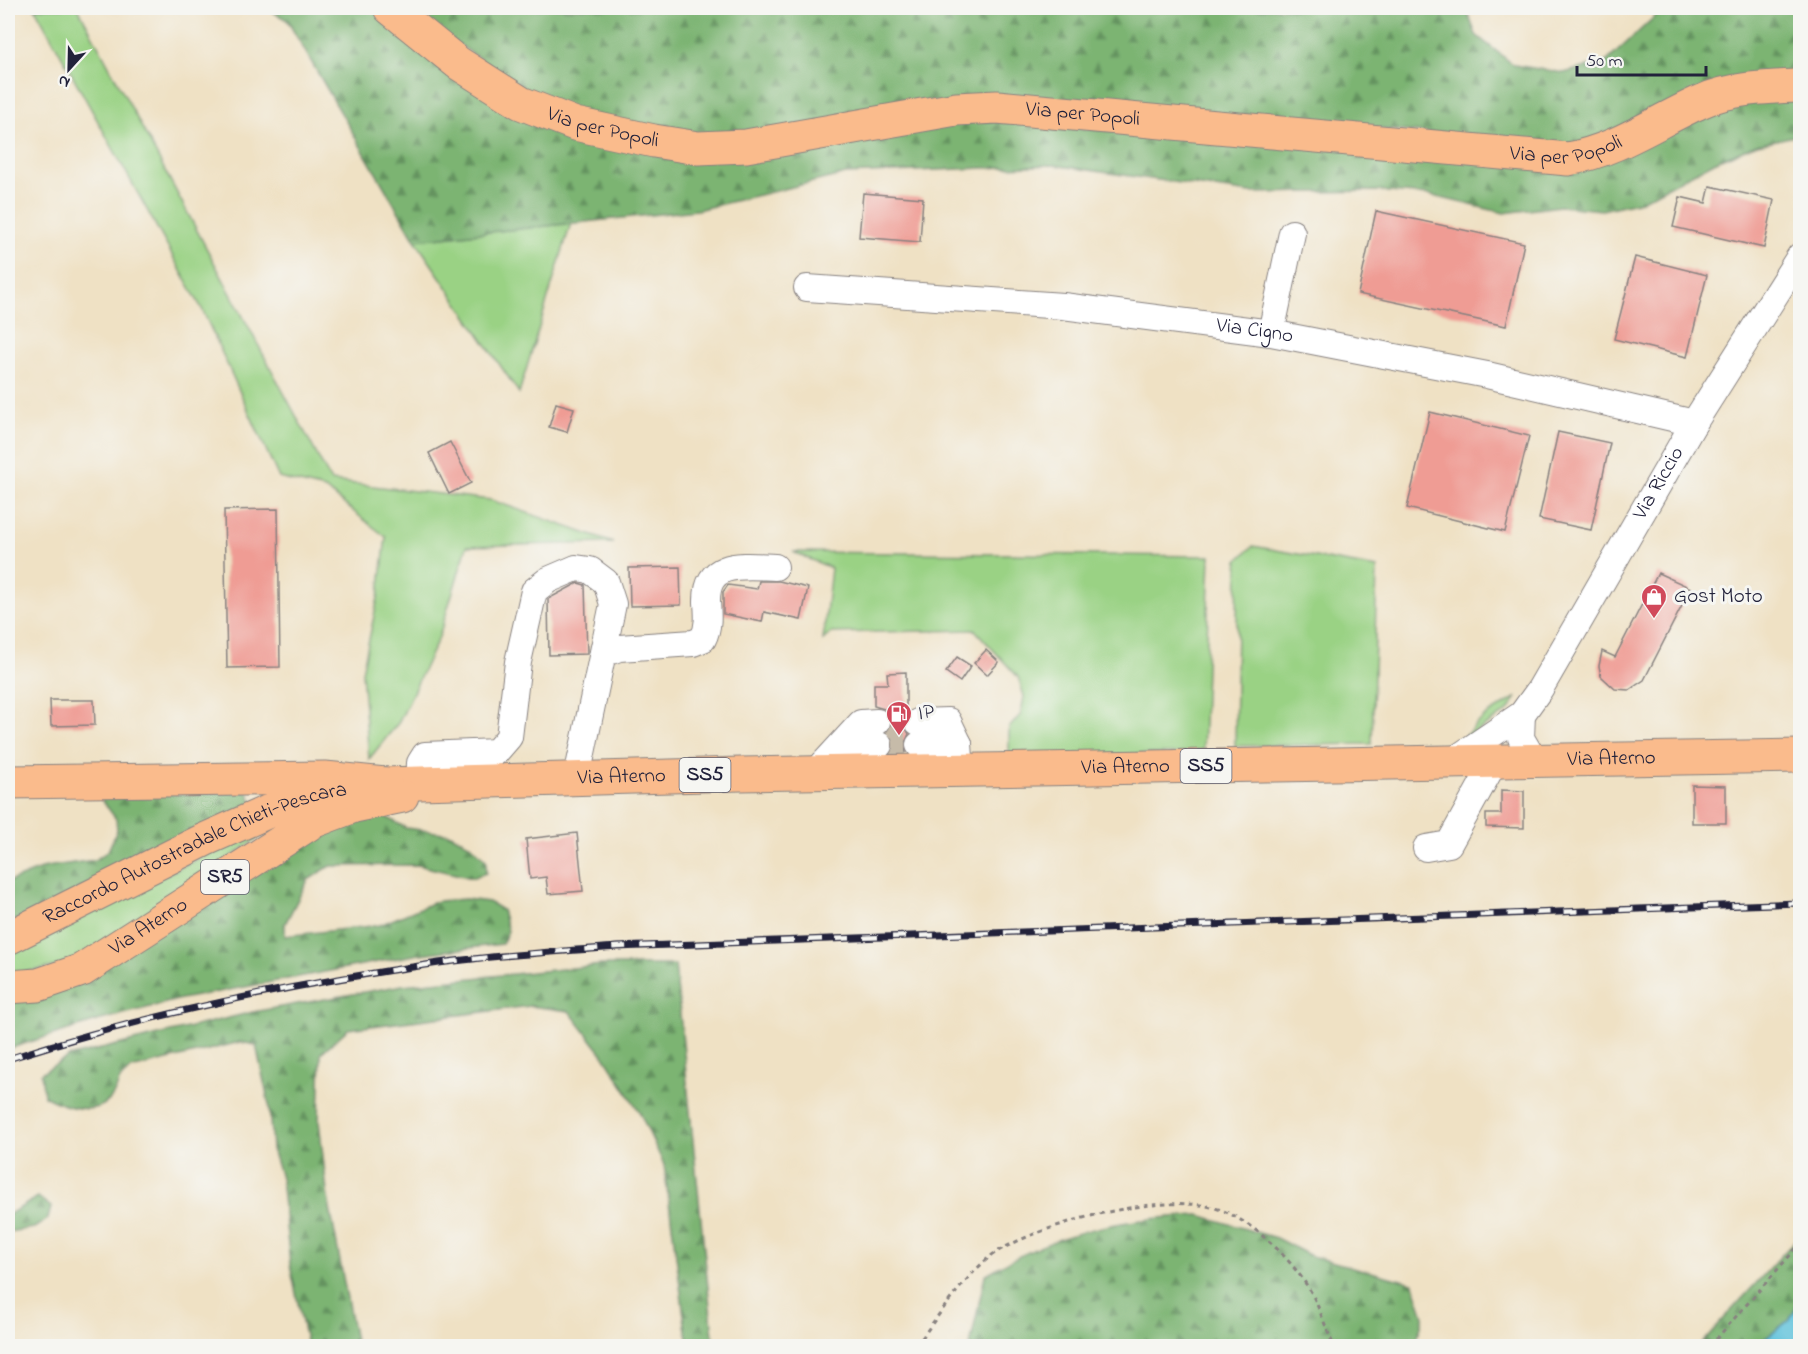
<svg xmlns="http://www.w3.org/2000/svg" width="1808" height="1354" font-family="'Indie Flower',sans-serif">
<defs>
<pattern id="forest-firs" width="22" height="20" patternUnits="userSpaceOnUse" patternTransform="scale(1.5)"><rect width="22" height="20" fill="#7bb472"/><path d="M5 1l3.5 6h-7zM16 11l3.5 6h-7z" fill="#64925f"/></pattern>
</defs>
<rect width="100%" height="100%" fill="#f6f6f2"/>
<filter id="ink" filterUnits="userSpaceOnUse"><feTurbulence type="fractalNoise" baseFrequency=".0167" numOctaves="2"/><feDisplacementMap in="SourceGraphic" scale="12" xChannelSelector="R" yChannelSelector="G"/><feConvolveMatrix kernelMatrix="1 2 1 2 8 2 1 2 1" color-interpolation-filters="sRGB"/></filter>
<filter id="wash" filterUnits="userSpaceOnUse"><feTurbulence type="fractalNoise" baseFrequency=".008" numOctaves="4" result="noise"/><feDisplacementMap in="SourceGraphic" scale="24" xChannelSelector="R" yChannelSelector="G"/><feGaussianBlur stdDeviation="1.35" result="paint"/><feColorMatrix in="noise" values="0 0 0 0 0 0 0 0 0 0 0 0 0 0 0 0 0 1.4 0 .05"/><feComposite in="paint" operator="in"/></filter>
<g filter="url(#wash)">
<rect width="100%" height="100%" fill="#efe1c4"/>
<!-- grass -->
<g fill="#9ad284" stroke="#5e7a60" stroke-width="1.5">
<polygon points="35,8 78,8 331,481 491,500 613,543 467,546 439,637 399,722 369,759 362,672 379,593 386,537 325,489 279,478 202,309"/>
<polygon points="571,223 519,393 415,240"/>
<polygon points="1253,546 1377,568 1372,744 1235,746 1238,560"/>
<polygon points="793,552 1210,556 1203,753 1009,757 1009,728 1021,714 1024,696 1018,677 975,630 831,633 823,640 831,568"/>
<polygon points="1517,697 1507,712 1458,743 1485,716"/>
<polygon points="261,827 267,832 76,963 8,975 8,953"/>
</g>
<!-- forest -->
<g fill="url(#forest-firs)" stroke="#4e6b56" stroke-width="1.5">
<polygon points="266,8 376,8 618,144 957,118 1518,164 1704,110 1800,95 1800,135 1757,144 1716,161 1641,201 1602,210 1560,206 1504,213 1429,195 1377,191 1250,193 1053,165 846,174 697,210 415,240 287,20"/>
<polygon points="404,8 1466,8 1476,35 1514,65 1564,73 1606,62 1664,8 1800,8 1800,77 1588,146 1142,110 724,139 554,108"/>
<polygon points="248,792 253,803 8,924 8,882 46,867 95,860 108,851 117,830 116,819 99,796"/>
<polygon points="370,808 406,828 451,834 471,845 486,860 486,873 472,878 417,865 330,866 308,880 285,924 285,936 380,925 437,901 466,899 489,902 502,910 508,931 502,944 420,954 181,999 97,1021 8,1049 8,1000 161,925"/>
<path d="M602,965H675L714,1346H688L664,1165L639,1111L604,1056L569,1011L530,1006L348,1029L321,1053L319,1121L327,1192L356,1346H307L290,1265L281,1178L272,1149L269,1105L256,1045L240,1042L131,1069C114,1083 122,1080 113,1095C99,1119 62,1106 44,1096L41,1073L68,1057L253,1012L403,985Z"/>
<polygon points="38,1197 51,1207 48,1219 34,1228 8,1232 8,1215"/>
<path d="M1199,1215L1276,1238L1311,1256L1413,1283L1424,1316L1415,1346H970L985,1275C1055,1232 1118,1219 1199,1215Z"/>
<polygon points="1800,1235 1800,1301 1789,1320 1756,1346 1699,1346"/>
</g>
<!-- water -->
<polygon fill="#5ec2dc" stroke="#40728c" stroke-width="1.5" points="1800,1301 1799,1346 1756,1346 1789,1320"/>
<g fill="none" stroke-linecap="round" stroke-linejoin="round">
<!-- stream -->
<polyline stroke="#5ec2dc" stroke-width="5" points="1799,744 1796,710 1800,673"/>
</g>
<g id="blocks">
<!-- building -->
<g fill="#ef9c94">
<polygon points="1710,186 1774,200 1764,248 1673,227 1680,197 1706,203"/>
<polygon points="863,193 923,198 920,242 859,237"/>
<polygon points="1376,211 1524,243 1506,326 1358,294"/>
<polygon points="1635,257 1707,275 1687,357 1614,339"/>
<polygon points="556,403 574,408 567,432 549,427"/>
<polygon points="1430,412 1529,436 1505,532 1407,508"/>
<polygon points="1558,432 1610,443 1591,530 1539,519"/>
<polygon points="450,442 471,483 449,494 429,453"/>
<polygon points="278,509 280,667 227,668 224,510"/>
<polygon points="680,567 681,605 630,606 629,568"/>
<polygon points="1658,573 1691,588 1644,680 1629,690 1615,689 1601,676 1599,666 1602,651 1615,657"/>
<polygon points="759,581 779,581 808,588 801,620 764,612 762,622 723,614 723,592 728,585 757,589"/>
<polygon points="578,583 585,585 587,654 549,655 548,599"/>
<polygon points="986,650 999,662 987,675 974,663"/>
<polygon points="957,657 971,666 960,682 946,672"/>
<polygon points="906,672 906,713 903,723 909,734 904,745 906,752 892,753 894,744 887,733 892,720 884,709 874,706 874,684 888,684 887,673"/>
<polygon points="50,700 94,700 95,725 51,726"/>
<polygon points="1692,785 1726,786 1726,823 1692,823"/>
<polygon points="1501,790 1524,791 1524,828 1486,827 1486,814 1501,814"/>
<polygon points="577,833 583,891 548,894 546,877 530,879 526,839"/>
</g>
</g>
</g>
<g filter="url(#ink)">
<use href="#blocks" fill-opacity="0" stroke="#888280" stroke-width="1.5"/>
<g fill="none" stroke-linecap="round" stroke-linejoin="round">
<!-- minor-tunnel -->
<g stroke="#c6bba9" stroke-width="26" stroke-dasharray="26 13" stroke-linecap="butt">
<polyline points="877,722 918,722"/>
<polyline points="879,745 919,745"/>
</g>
<defs>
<g id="minor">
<path id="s1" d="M807,288L1063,306L1271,333L1487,375L1694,423"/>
<polyline points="1271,333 1292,233"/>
<path d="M603,654L619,648L693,643L703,639C709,627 708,615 707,602C706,559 744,566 775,567"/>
<polyline points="1522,714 1521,738 1534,760"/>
<polyline points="918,722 948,721 959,744 961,771"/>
<polyline points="919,745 959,744"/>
<polyline points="841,746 879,745"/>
<path id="s2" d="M1451,762L1522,714L1540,689L1694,423L1800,256"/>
<polyline points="815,773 861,723 877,722"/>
<polyline points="419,781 420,763 425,755 496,752 509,737 518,662 534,591 548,580 576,568 590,570 606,582 613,604 577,777"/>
<polyline points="1426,848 1449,844 1495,761"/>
</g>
<g id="major">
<path id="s3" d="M390,8L458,63L521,103L575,124L654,141L698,148L746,146L956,109L997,107L1568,159C1617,150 1655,122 1700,102C1730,88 1768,87 1800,86"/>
<path id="s4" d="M8,782L325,778L385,784L741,774L1800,756"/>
<path id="s5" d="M8,987L38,985L82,970L312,822L354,806L402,796"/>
</g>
<g id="highway">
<path id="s6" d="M8,938L204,840L267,812L321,794L385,784"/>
</g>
</defs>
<!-- minor casing -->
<use href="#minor" stroke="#888280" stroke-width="28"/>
<!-- major casing -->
<use href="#major" stroke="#888280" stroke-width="35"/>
<!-- highway casing -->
<use href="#highway" stroke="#888280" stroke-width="35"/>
<!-- path -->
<g stroke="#888280" stroke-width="3" stroke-dasharray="4.5 4.5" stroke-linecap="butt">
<path d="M917,1346C932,1322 972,1268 995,1253C1043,1223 1173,1187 1226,1212C1260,1228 1292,1260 1311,1292C1320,1309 1326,1329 1334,1346"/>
<polyline points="1710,1346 1800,1244"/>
</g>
<!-- minor -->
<use href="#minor" stroke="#fff" stroke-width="26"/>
<!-- major -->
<use href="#major" stroke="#fabb8c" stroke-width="33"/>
<!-- highway -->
<use href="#highway" stroke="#fabb8c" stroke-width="33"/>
<defs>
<path id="rail" d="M8,1059C148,1014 293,984 439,963C497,955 557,952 616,947L1800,903"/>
</defs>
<!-- rail casing -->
<use href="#rail" stroke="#22223b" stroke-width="7"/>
<!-- rail -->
<use href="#rail" stroke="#f6f6f2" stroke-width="4.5" stroke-dasharray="14" stroke-linecap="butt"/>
</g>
</g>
<!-- icons -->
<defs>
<symbol id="shop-pin" viewBox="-11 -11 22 30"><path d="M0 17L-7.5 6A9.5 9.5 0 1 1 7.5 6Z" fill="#d1495b" stroke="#f6f6f2"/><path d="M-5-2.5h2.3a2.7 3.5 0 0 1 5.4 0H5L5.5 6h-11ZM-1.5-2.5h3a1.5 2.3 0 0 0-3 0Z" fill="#fff"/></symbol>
<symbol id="fuel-pin" viewBox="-11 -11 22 30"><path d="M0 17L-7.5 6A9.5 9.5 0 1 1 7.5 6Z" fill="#d1495b" stroke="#f6f6f2"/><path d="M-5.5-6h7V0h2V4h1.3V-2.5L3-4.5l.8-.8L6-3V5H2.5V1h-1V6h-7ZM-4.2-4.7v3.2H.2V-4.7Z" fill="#fff"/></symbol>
</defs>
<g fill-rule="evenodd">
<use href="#shop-pin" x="1639" y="582" width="30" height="40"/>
<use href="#fuel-pin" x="884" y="699" width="30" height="40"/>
</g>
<g text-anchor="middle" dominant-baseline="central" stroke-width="6" stroke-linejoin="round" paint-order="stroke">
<!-- shield labels -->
<g fill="#f6f6f2" stroke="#626272" stroke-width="1.5">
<rect x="1180.5" y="749" width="51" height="34" rx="4.5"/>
<rect x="679.5" y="758" width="51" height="34" rx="4.5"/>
<rect x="201" y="860" width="48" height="34" rx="4.5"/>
</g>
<g font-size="20" font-weight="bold" fill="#22223b">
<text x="1206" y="766">SS5</text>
<text x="705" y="775">SS5</text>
<text x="225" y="877">SR5</text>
</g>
<!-- street labels -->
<g font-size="21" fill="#22223b" stroke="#f6f6f2">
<text stroke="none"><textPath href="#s3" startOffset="734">Via per Popoli</textPath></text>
<text stroke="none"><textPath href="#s3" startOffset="248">Via per Popoli</textPath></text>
<text stroke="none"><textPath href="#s3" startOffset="1220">Via per Popoli</textPath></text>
<text stroke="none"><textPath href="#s1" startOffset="450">Via Cigno</textPath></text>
<text stroke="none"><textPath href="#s2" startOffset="354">Via Riccio</textPath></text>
<text stroke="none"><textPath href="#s4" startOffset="1604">Via Aterno</textPath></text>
<text stroke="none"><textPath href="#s4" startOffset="1118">Via Aterno</textPath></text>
<text stroke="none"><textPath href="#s4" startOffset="614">Via Aterno</textPath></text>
<text stroke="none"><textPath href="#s6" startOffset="206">Raccordo Autostradale Chieti-Pescara</textPath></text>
<text stroke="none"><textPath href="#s5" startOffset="156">Via Aterno</textPath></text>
</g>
<!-- poi labels -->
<g font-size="21" fill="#22223b" stroke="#f6f6f2" text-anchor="start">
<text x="1674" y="597">Gost Moto</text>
<text x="918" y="714">IP</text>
</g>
</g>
<!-- margin -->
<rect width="1808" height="1354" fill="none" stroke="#f6f6f2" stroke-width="30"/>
<!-- north arrow -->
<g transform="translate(69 69) rotate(202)" stroke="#f6f6f2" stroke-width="4.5" paint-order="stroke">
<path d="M0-4.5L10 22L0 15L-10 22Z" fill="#22223b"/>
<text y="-9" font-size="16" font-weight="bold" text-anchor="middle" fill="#22223b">N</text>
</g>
<!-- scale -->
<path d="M1577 66v9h129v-9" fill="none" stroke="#22223b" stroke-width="3"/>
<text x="1586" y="66" font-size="18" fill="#22223b" stroke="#f6f6f2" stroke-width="4.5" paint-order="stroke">50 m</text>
</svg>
